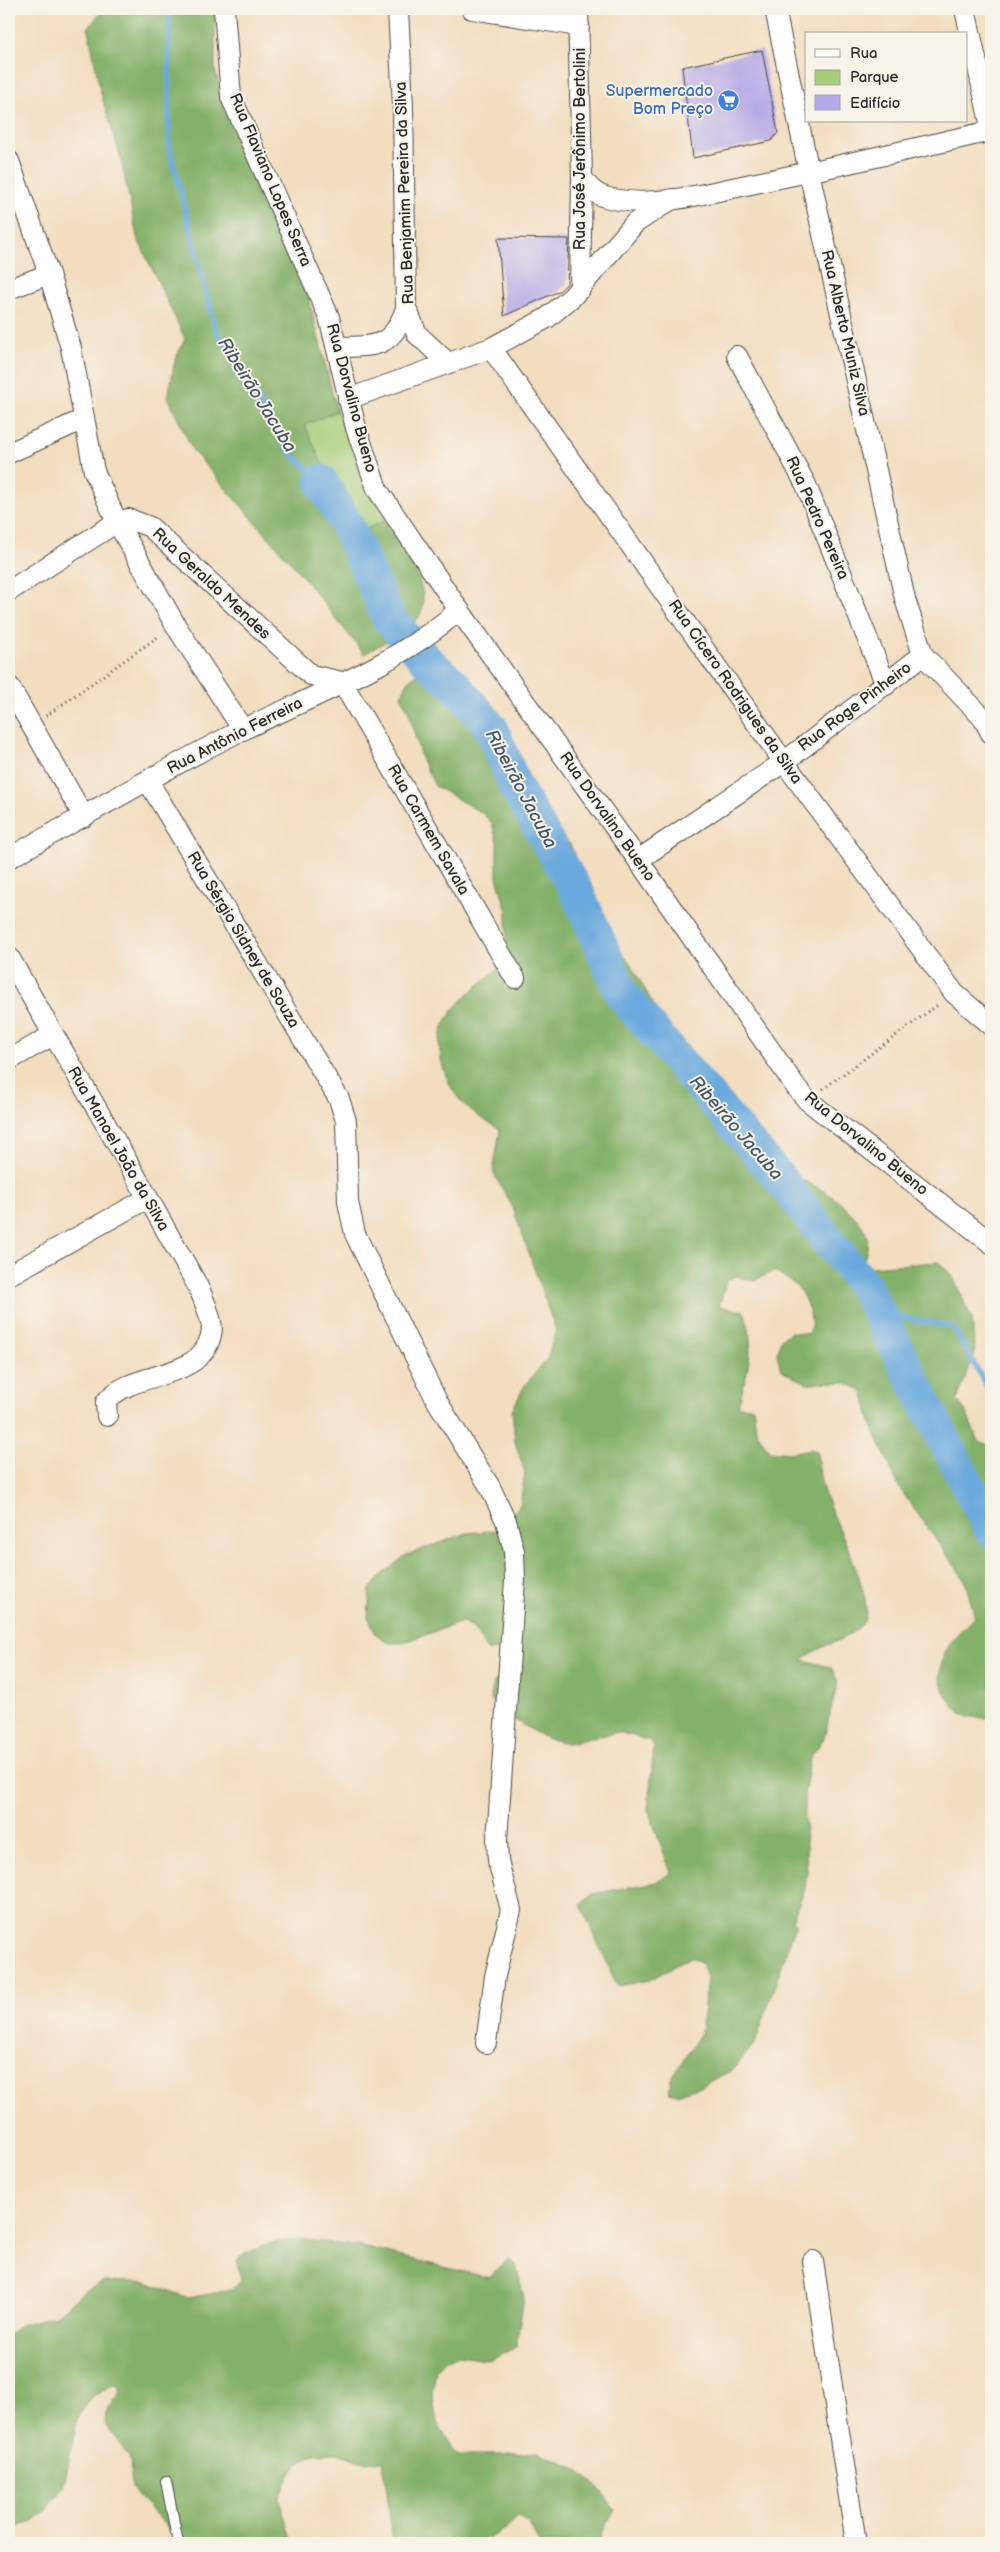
<svg xmlns="http://www.w3.org/2000/svg" width="1000" height="2552" font-family="'Balsamiq Sans',sans-serif">
<rect width="100%" height="100%" fill="#f7f3e8"/>
<filter id="ink" filterUnits="userSpaceOnUse"><feTurbulence type="fractalNoise" baseFrequency=".02" numOctaves="2"/><feDisplacementMap in="SourceGraphic" scale="10" xChannelSelector="R" yChannelSelector="G"/><feConvolveMatrix kernelMatrix="1 2 1 2 8 2 1 2 1" color-interpolation-filters="sRGB"/></filter>
<filter id="wash" filterUnits="userSpaceOnUse"><feTurbulence type="fractalNoise" baseFrequency=".0096" numOctaves="4" result="noise"/><feDisplacementMap in="SourceGraphic" scale="20" xChannelSelector="R" yChannelSelector="G"/><feGaussianBlur stdDeviation="1.12" result="paint"/><feColorMatrix in="noise" values="0 0 0 0 0 0 0 0 0 0 0 0 0 0 0 0 0 1.4 0 .05"/><feComposite in="paint" operator="in"/></filter>
<g filter="url(#wash)">
<rect width="100%" height="100%" fill="#f3ddbf"/>
<!-- green -->
<polygon fill="#a6ce79" stroke="#687c52" points="337,411 359,467 385,521 353,535 305,425"/>
<!-- forest -->
<g fill="#84b169" stroke="#586e4a">
<path d="M103,9H215V69L224,110L305,284L337,411L305,425L353,535L385,521C401,547 444,599 411,626C397,637 379,645 364,654L299,572L193,451L168,397L175,360L185,339L137,237L121,159L101,94L88,28Z"/>
<path d="M422,671L434,674L449,688L488,744L501,777L519,804L570,844L574,853V885L581,900L593,905L595,902L608,937L630,963L677,1046L692,1080L728,1125L793,1178C816,1181 854,1210 865,1231C870,1241 867,1251 863,1262L868,1267L938,1262L952,1275L972,1319L975,1353L957,1400L965,1410L978,1441L991,1446V1718C984,1718 975,1718 968,1716C961,1714 955,1708 951,1702C926,1673 949,1637 975,1618L965,1580L900,1489L872,1426L863,1391L844,1382L807,1383L781,1370L777,1354L781,1339L791,1332L808,1334L812,1327C808,1298 800,1284 774,1271L754,1281L737,1276L727,1280L719,1306L744,1311C757,1344 747,1373 738,1406L753,1407L756,1430L769,1451L789,1453L811,1449L817,1452C819,1463 819,1475 822,1486C829,1512 879,1601 863,1623C847,1642 820,1644 802,1660L831,1667L838,1682L824,1738L810,1758L804,1797L807,1870L805,1888L792,1921L796,1924L755,2043L734,2069L708,2083L677,2094L669,2092L671,2079L701,2033L707,1977L702,1964L690,1957L650,1980L617,1986L581,1905L591,1894L657,1882L671,1873L648,1809L654,1746L648,1740L618,1732L568,1743L545,1738L503,1713L490,1699L494,1683L517,1652L487,1650L473,1627L462,1622L402,1643H389L376,1634L368,1617L370,1589L384,1573L406,1555L467,1533L499,1530L520,1505L525,1473L515,1442L512,1410L525,1385L547,1359L556,1331L513,1208L493,1172L500,1130C486,1121 471,1113 460,1100C445,1083 433,1046 444,1025C456,1000 485,980 506,962L507,912L497,877V841L492,823L482,813L435,786L421,758L409,713L401,695L410,679Z"/>
<path d="M298,2239L362,2247L489,2278L508,2259L516,2265L524,2297L516,2347L491,2360L460,2355L446,2359L436,2369L432,2394L437,2422L457,2455H499L538,2452L571,2465L597,2486L615,2509L601,2534L599,2543H539L529,2524L518,2515C496,2551 429,2543 393,2543L383,2460L364,2462L336,2453L314,2454L301,2461L288,2477L279,2498L292,2543H179L174,2534L132,2489L130,2459L105,2423L106,2412L121,2392L118,2386L113,2385L95,2394L78,2416L64,2484L45,2512L34,2522L9,2529V2334L20,2325L58,2314L84,2291L103,2282L144,2281L188,2298L231,2290L241,2280L237,2261L240,2256L271,2243Z"/>
</g>
<g fill="none" stroke-linecap="round" stroke-linejoin="round">
<!-- stream -->
<g stroke="#6ba9dd" stroke-width="5.5">
<polyline points="169,9 169,146 216,330 289,451 321,481"/>
<polyline points="878,1313 953,1327 991,1394"/>
</g>
<!-- river -->
<polyline stroke="#6ba9dd" stroke-width="34" points="321,481 348,527 389,619 428,662 454,684 492,729 515,786 577,892 623,996 781,1180 865,1287 991,1530"/>
</g>
<g id="blocks">
<!-- building -->
<g fill="#b5a8e6">
<polygon points="762,50 778,133 771,141 693,158 682,67"/>
<polygon points="498,238 569,239 567,284 559,291 504,316"/>
</g>
</g>
</g>
<g filter="url(#ink)">
<use href="#blocks" fill-opacity="0" stroke="#494641" stroke-width="1"/>
<g fill="none" stroke-linecap="round" stroke-linejoin="round">
<defs>
<polyline id="service" points="166,2481 178,2543"/>
<g id="minor">
<polyline points="224,9 231,97 329,317 356,428 377,489 459,610 638,860 796,1087 807,1100 991,1243"/>
<polyline points="398,9 403,106 406,308 417,334 448,363"/>
<polyline points="472,9 579,26"/>
<polyline points="578,9 582,178 580,289"/>
<polyline points="775,9 809,172 905,599 923,655 983,718 991,733"/>
<polyline points="965,9 991,127"/>
<polyline points="9,161 49,274 71,348 94,471 117,522 176,626 243,730"/>
<path d="M582,178C588,186 594,194 605,197C651,210 705,193 751,184C831,168 911,149 991,131"/>
<polyline points="9,289 49,274"/>
<path d="M337,347C375,346 392,349 406,308"/>
<polyline points="491,348 784,762 954,993 991,1025"/>
<polyline points="737,356 806,485 886,685"/>
<polyline points="348,399 491,348 547,318 572,297 635,223 672,199"/>
<polyline points="9,453 84,419"/>
<polyline points="9,591 117,522 129,519 150,527 311,675 342,682 515,978"/>
<polyline points="9,686 84,817"/>
<polyline points="148,781 339,1099 346,1121 348,1202 355,1234 437,1401 490,1487 506,1521 514,1551 515,1580 497,1840 498,1861 511,1910 495,1976 486,2043"/>
<path d="M9,858C87,815 164,769 244,729C317,694 398,664 459,610"/>
<polyline points="638,860 784,762 923,655"/>
<path d="M9,957C59,1046 113,1134 162,1223C178,1254 203,1287 211,1322C213,1329 211,1337 208,1344C191,1381 130,1371 106,1402L107,1416"/>
<polyline points="9,1060 53,1035"/>
<polyline points="9,1275 148,1198"/>
<polyline points="813,2261 856,2543"/>
</g>
</defs>
<!-- service casing -->
<use href="#service" stroke="#494641" stroke-width="12"/>
<!-- minor casing -->
<use href="#minor" stroke="#494641" stroke-width="22"/>
<!-- path -->
<g stroke="#494641" stroke-width="3" stroke-dasharray="1 4" stroke-linecap="butt">
<polyline points="46,716 159,636"/>
<polyline points="823,1089 939,1004"/>
</g>
<!-- service -->
<use href="#service" stroke="#fff" stroke-width="10"/>
<!-- minor -->
<use href="#minor" stroke="#fff" stroke-width="20"/>
</g>
</g>
<!-- icons -->
<defs>
<symbol id="supermarket-disc" viewBox="-11 -11 22 22"><circle r="9.5" fill="#3f7fe0" stroke="#f7f3e8"/><path d="M-6-5.5h2.5l.6 2H6L4.5 2H-2.5L-4.4-4H-6ZM-1.5 3.2a1.3 1.3 0 1 0 .1 0ZM3 3.2a1.3 1.3 0 1 0 .1 0Z" fill="#fff"/></symbol>
</defs>
<g fill-rule="evenodd">
<use href="#supermarket-disc" x="716" y="88" width="25" height="25"/>
</g>
<g text-anchor="middle" dominant-baseline="central" stroke-width="4" stroke-linejoin="round" paint-order="stroke">
<!-- shop labels -->
<g font-size="16" fill="#366cbe" stroke="#f7f3e8" text-anchor="end">
<text x="713" y="91">Supermercado<tspan x="713" dy="18">Bom Preço</tspan></text>
</g>
<!-- street labels -->
<g font-size="16" fill="#2b2b2b" stroke="#f7f3e8">
<text transform="translate(580 149) rotate(-90)">Rua José Jerônimo Bertolini</text>
<text transform="translate(270 180) rotate(67)">Rua Flaviano Lopes Serra</text>
<text transform="translate(405 193) rotate(-92)">Rua Benjamim Pereira da Silva</text>
<text transform="translate(845 333) rotate(77)">Rua Alberto Muniz Silva</text>
<text transform="translate(351 398) rotate(75)">Rua Dorvalino Bueno</text>
<text transform="translate(817 518) rotate(66)">Rua Pedro Pereira</text>
<text transform="translate(211 584) rotate(43)">Rua Geraldo Mendes</text>
<text transform="translate(735 692) rotate(55)">Rua Cícero Rodrigues da Silva</text>
<text transform="translate(855 707) rotate(-37)">Rua Roge Pinheiro</text>
<text transform="translate(235 736) rotate(-27)">Rua Antônio Ferreira</text>
<text transform="translate(607 817) rotate(55)">Rua Dorvalino Bueno</text>
<text transform="translate(428 830) rotate(60)">Rua Carmem Savala</text>
<text transform="translate(243 940) rotate(59)">Rua Sérgio Sidney de Souza</text>
<text transform="translate(866 1144) rotate(39)">Rua Dorvalino Bueno</text>
<text transform="translate(118 1149) rotate(60)">Rua Manoel João da Silva</text>
</g>
<!-- water labels -->
<g font-size="18" font-style="italic" fill="#415769" stroke="#f7f3e8">
<text transform="translate(257 395) rotate(58)">Ribeirão Jacuba</text>
<text transform="translate(521 789) rotate(62)">Ribeirão Jacuba</text>
<text transform="translate(736 1128) rotate(49)">Ribeirão Jacuba</text>
</g>
</g>
<!-- margin -->
<rect width="1000" height="2552" fill="none" stroke="#f7f3e8" stroke-width="30"/>
<!-- legend -->
<rect x="805" y="32" width="162" height="90" fill="#f7f3e8" stroke="#a5a39c"/>
<rect x="815" y="49" width="25" height="8" fill="#ffffff" stroke="#a5a39c"/>
<text x="850" y="58" font-size="15" fill="#2b2b2b">Rua</text>
<rect x="815" y="70" width="25" height="15" fill="#a6ce79" stroke="#a5a39c"/>
<text x="850" y="82" font-size="15" fill="#2b2b2b">Parque</text>
<rect x="815" y="95" width="25" height="15" fill="#b5a8e6" stroke="#a5a39c"/>
<text x="850" y="108" font-size="15" fill="#2b2b2b">Edifício</text>
</svg>
